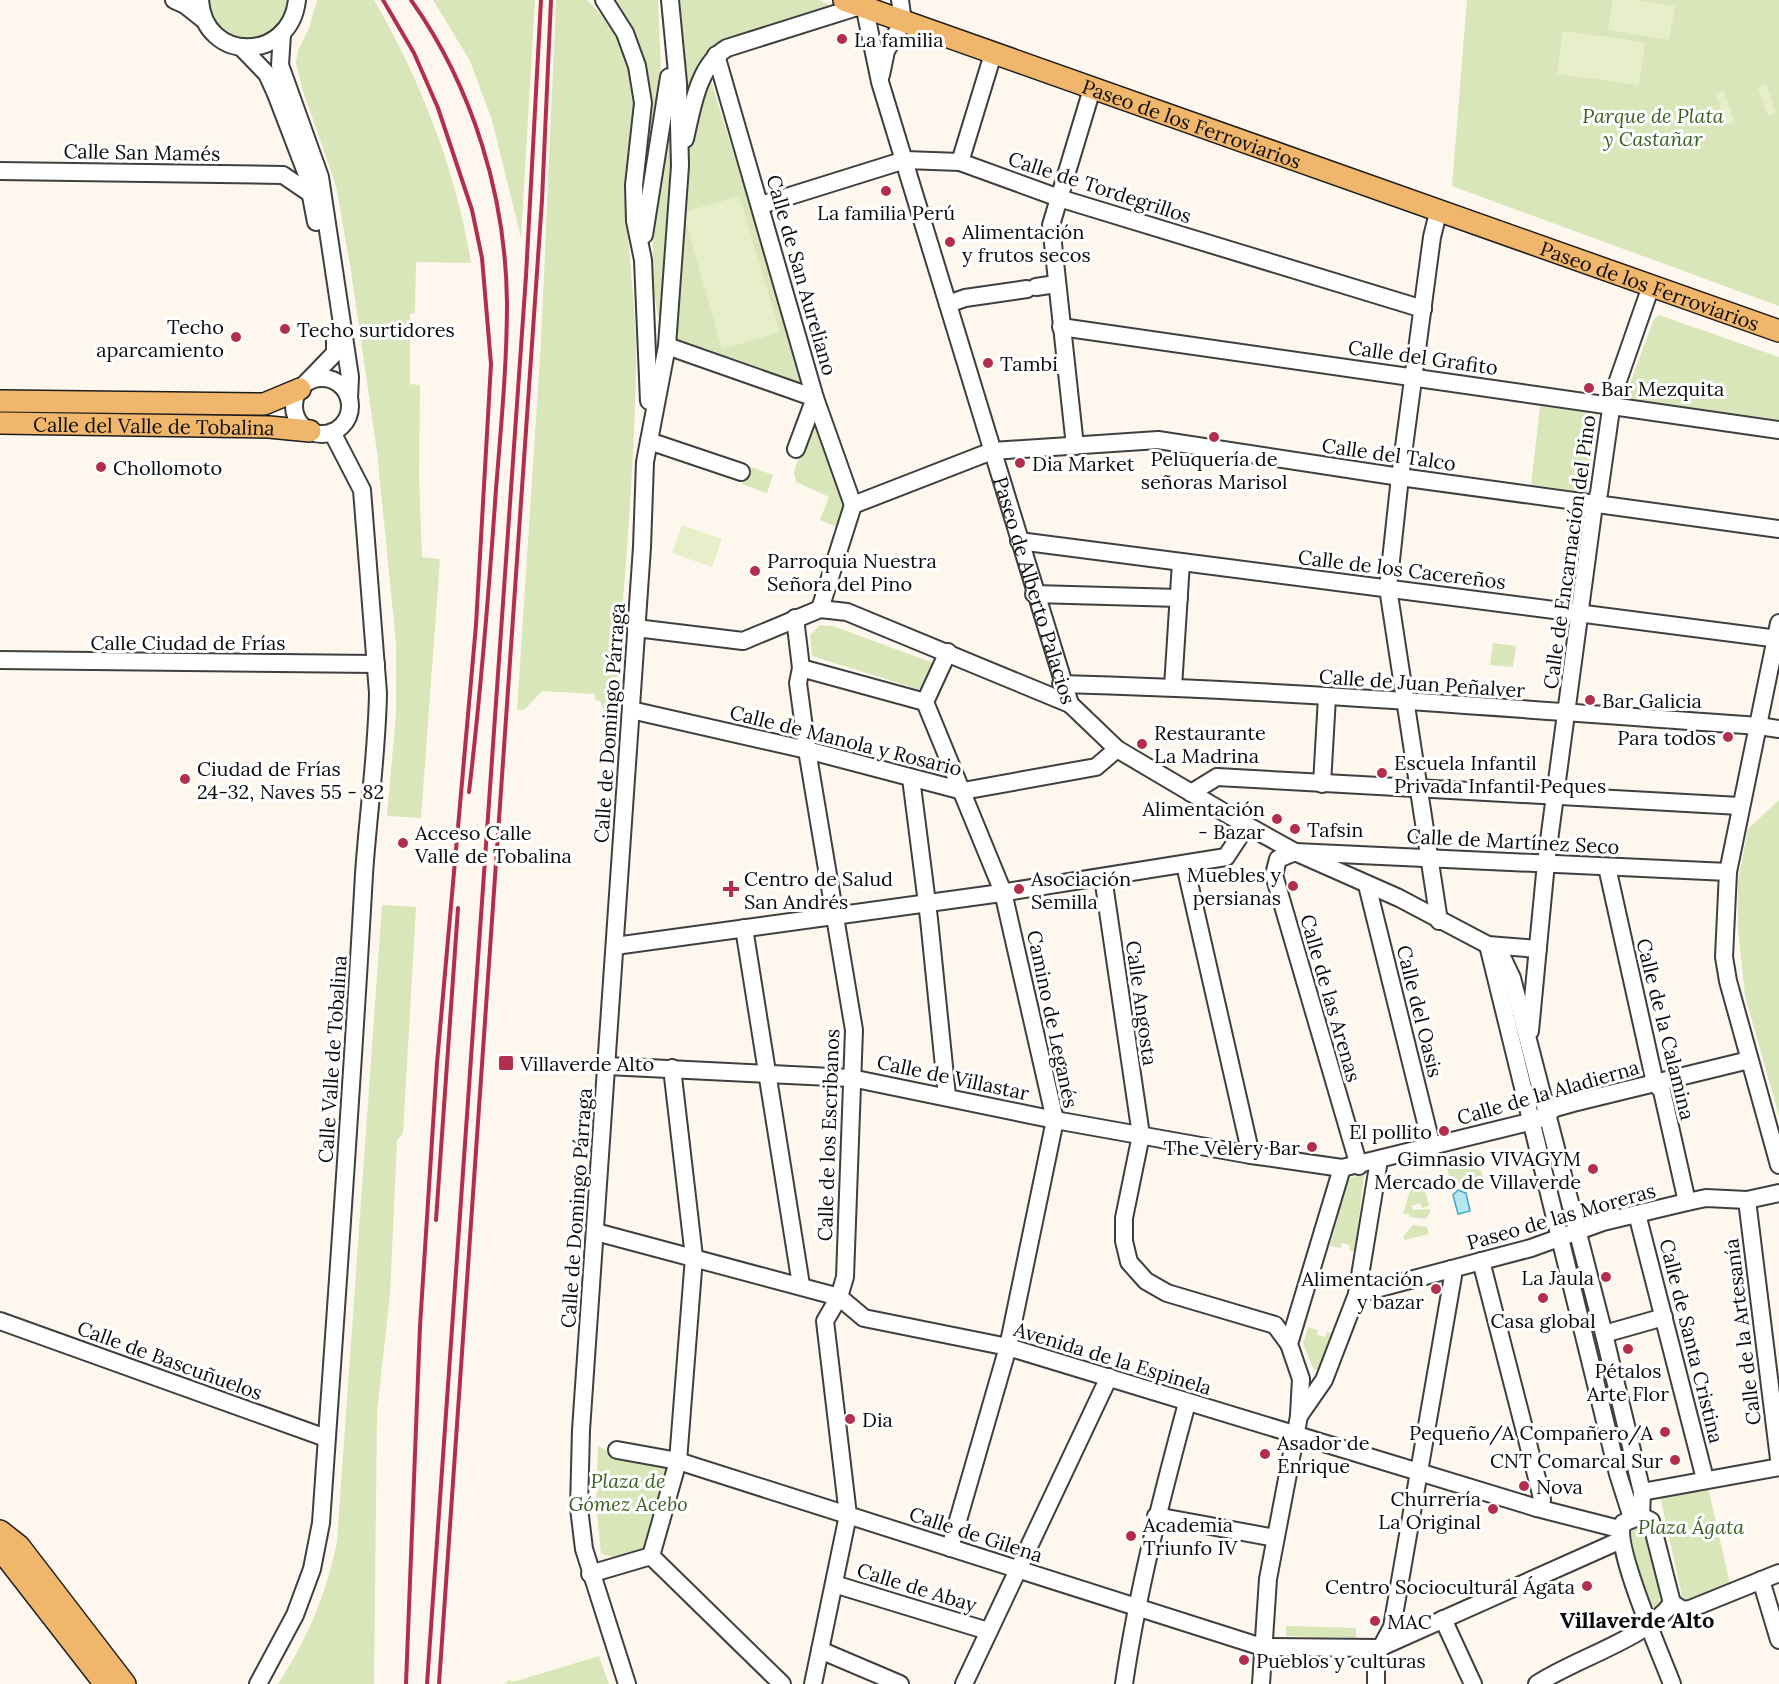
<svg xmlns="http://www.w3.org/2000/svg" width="1779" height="1684" font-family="Lora,serif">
<rect width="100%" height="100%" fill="#fef7ed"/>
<!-- green -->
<g fill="#d9e6b9">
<path d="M209,0H288C283,49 213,50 209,0Z"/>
<path d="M317,0H374C421,81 456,170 471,263L416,262L415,313L410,314V384L420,385L419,477L422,557L440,559L421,818L387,816L396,714V643L377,452L351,271L336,186L302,88L296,63L298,50L309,28Z"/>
<polygon points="433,0 535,0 521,238 492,120 470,61"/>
<path d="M556,0H587C607,19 622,41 629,68C641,113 623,150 625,194C628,253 637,311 636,370C634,490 621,609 614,728L605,726L604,711L600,701L595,700V694L542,691L524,710H517L541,342Z"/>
<polygon points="616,0 658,0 662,95 642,213 633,33"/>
<polygon points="677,0 819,0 841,10 724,46 687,100"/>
<polygon points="1467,0 1779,0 1779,306 1452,186"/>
<polygon points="711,81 807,388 675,341 687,149 706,87"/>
<polygon points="672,90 676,121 662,316 658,317 654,293 652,217"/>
<polygon points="1659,315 1779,357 1779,420 1635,400 1628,396 1627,391 1654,319"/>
<polygon points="1540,406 1597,414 1587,492 1531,485"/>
<polygon points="813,416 815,417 846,511 839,528 820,520 829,497 796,482 794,472"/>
<polygon points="748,466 773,475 767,493 742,484"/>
<polygon points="820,625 833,626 936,664 924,691 812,656 810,635"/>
<polygon points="1493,643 1516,646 1513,667 1490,665"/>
<polygon points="1779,800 1779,1116 1745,996 1738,929 1738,880 1748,829"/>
<path d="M382,905L416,907L403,1134L397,1140L390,1294L377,1412L374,1684H278C307,1640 327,1593 337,1541Z"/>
<polygon points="1447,1166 1481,1170 1484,1182 1469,1176 1465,1185 1456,1184 1457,1180 1449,1177"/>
<polygon points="1364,1175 1355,1251 1350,1251 1350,1245 1342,1243 1341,1248 1330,1246 1347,1183 1352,1177"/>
<polygon points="1424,1187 1429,1206 1422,1208 1420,1203 1411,1206 1413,1210 1430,1209 1430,1213 1425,1219 1409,1217 1409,1214 1403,1214 1410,1190"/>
<polygon points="1413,1225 1427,1227 1429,1234 1405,1240 1403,1237"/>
<polygon points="1308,1327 1318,1330 1317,1335 1325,1337 1327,1332 1333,1334 1317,1370 1314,1370 1303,1344"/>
<polygon points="598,1446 613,1454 668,1467 648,1548 613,1557 601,1554 596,1502"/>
<polygon points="1708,1487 1730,1584 1687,1600 1682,1596 1660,1496"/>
<polygon points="1636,1526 1646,1531 1663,1595 1659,1607 1654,1608 1646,1603 1629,1537 1630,1530"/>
<polygon points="1286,1626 1356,1628 1356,1638 1286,1636"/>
<polygon points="599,1656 609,1684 505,1684 509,1680 513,1682"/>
</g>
<!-- pitch -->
<g fill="#e8eeca">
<polygon points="1613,0 1639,0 1675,6 1669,40 1608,30"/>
<polygon points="1563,31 1645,42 1639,85 1557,74"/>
<polygon points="1766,84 1776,113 1768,116 1758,87"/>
<polygon points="1724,90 1734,122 1726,125 1716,93"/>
<polygon points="739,196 780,332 722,349 685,218 688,211"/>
<polygon points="682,525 722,539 712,567 672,553"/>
</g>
<!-- water -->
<polygon fill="#b5e7f2" stroke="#40a9c4" stroke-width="1.5" points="1458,1190 1466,1193 1470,1211 1458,1214 1453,1195"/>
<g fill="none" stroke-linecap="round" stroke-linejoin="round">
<defs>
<g id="minor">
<polyline points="174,0 185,5 204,20"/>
<path d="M200,0C204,63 290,63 297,0"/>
<polyline points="604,0 625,33 637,66 643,103 634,185 635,221 643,260 649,401"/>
<path id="s1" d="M863,0L880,82L1070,704L1117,749L1232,817L1295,852L1399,898L1488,945L1503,959L1512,978L1604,1334L1642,1492L1641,1516"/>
<polyline points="282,34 280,65 320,177 350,377 349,398"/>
<polyline points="241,47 267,74 276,94 307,175 316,222"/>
<polyline points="716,55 815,398 853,505"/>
<polyline points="881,75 886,51 903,22 900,0"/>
<path d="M685,139C692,109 698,65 727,48L860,6"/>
<polyline points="960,162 993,54"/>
<polyline points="0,171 283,175 311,194"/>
<polyline points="761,205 905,160 960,162 1059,198 1423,309"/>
<polyline points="644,235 669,77"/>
<polyline points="1036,287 1056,284"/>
<polyline points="948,304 965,298 1027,289"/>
<polyline points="1061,327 1779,430"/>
<polyline points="667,346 815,398 796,449"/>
<circle cx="322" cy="406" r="28"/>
<polyline points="307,382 335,353 335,333"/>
<polyline points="649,441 741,472"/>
<polyline points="1075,446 1051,225 1092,89"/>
<polyline points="1019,541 1779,639"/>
<polyline points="1034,594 1179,598"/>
<polyline points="820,609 853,505 992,451 1158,440 1400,477 1779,529"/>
<polyline points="795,618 801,668 798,683 807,750 854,1030 845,1277 839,1297 825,1321 848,1515 813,1684"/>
<polyline points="1779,623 1728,872 1724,957 1728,981 1779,1165"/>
<polyline points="636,628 743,641 820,609 847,612 1070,704"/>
<polyline points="948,652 925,702 1003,892 1055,1120 1008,1347 950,1548"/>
<polyline points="0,660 376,664"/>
<polyline points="801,668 925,702"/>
<path d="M1061,684C1294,690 1527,710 1759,726L1779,729"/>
<polyline points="1173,687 1181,562"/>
<polyline points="631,710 807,750 963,791 1096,767 1117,749"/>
<polyline points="911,778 929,919 947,1096"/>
<polyline points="1322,784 1327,697"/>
<polyline points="1191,793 1217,777 1740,806"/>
<polyline points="1185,865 1251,1155"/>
<polyline points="1607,867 1655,1083 1662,1091 1687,1202"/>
<polyline points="1103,877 1141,1135 1124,1218 1124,1241 1129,1262 1146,1281 1167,1293 1275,1325 1289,1344"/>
<polyline points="1367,885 1432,1147"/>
<polyline points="1439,921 1388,588 1400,477 1432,237 1439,209"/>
<polyline points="744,928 801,1285"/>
<polyline points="615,946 994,894 1226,857 1247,825"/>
<polyline points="1538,949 1488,945 1618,1474 1632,1518"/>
<polyline points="1530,1031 1546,863 1593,512 1599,493 1613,395 1651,286"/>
<polyline points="607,1066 851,1078 1055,1120 1251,1155 1342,1168 1537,1120 1555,1108 1573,1103 1749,1060"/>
<polyline points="1359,1166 1274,875 1278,859 1295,852 1728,872"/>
<polyline points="1747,1200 1779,1459"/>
<polyline points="1637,1214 1705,1479"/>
<polyline points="596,1232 839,1297 864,1318 1008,1347 1537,1508 1619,1529"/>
<polyline points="1481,1261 1541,1494 1542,1500 1537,1508"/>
<polyline points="1357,1294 1531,1248 1603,1222 1687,1202 1706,1198 1747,1200 1779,1193"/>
<polyline points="0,1321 326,1438"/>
<polyline points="1604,1334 1664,1317"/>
<polyline points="1299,1415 1301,1379 1289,1344 1342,1168"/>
<polyline points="617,1450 678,1461 1262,1647 1379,1648 1621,1540"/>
<polyline points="1642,1492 1779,1467"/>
<polyline points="1156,1516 1275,1538"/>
<polyline points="651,1556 678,1461 694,1257 672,1068"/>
<polyline points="651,1556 782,1684"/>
<polyline points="590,1574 651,1556"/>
<polyline points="1761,1580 1779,1640"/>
<polyline points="834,1584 988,1631"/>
<polyline points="1672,1603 1683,1610 1690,1609 1779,1573"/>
<polyline points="1443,1619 1473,1684"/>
<polyline points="820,1650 900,1684"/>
<path d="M258,1684L295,1615L312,1569L321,1523C336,1306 352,1090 364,874C368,814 377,754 378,693L362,490L332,432"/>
<polyline points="627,1684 584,1549 579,1508 581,1430 642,547 645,462 667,346 680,166 678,83 670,0"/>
<polyline points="964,1684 1109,1377"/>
<path d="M1124,1684C1138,1588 1162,1496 1187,1403"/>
<polyline points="1261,1684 1268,1579 1299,1416 1324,1380 1357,1294 1379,1160"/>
<polyline points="1376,1684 1376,1657 1392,1627 1453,1276 1451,1269"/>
<path d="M1537,1684C1574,1659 1648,1638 1672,1603L1651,1521L1641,1516L1623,1523C1612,1544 1662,1657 1672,1684"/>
</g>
<g id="major">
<path id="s2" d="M844,0L1779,331"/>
<polyline points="0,401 264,404 300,389"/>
<path id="s3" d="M0,423L269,427L310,431"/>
<polyline points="0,1531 19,1546 125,1684"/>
<polyline points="0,1549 105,1684"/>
</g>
</defs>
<!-- minor casing -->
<use href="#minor" stroke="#3f3f3f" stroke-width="20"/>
<!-- major casing -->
<use href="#major" stroke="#1d1d1d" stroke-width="24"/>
<!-- minor -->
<use href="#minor" stroke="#fff" stroke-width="16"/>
<!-- major -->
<use href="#major" stroke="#f0b66b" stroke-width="21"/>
<!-- rail -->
<g stroke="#b32e4d" stroke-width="4">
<polyline points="383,0 414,53 438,108 472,210 482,258 491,364 476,625 437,1063 420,1326 406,1684"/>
<path d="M411,0C473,87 506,197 507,303C507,365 501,427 496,489C489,590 481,691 469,792"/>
<polyline points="436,1220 458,908"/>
<polyline points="427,1684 526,276 541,0"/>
<polyline points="439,1684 542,200 551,0"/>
</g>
</g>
<!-- markers -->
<g fill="#b32e4d" stroke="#fff" stroke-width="2">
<circle cx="842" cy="39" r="6"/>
<circle cx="886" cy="191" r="6"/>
<circle cx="950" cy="242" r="6"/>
<circle cx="285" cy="329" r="6"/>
<circle cx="236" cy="337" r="6"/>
<circle cx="988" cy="363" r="6"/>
<circle cx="1589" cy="388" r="6"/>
<circle cx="1214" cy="437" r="6"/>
<circle cx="1020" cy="463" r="6"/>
<circle cx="101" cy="467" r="6"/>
<circle cx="755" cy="571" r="6"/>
<circle cx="1590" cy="700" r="6"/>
<circle cx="1728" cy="737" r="6"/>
<circle cx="1142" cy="744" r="6"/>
<circle cx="1382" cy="773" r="6"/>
<circle cx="185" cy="779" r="6"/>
<circle cx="1277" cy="819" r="6"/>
<circle cx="1295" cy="829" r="6"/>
<circle cx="403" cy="843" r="6"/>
<circle cx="1293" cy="886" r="6"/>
<path d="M728 880h6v6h6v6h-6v6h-6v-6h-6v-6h6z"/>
<circle cx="1019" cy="889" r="6"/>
<rect x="498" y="1055" width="16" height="16" rx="3"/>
<circle cx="1444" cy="1131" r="6"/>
<circle cx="1312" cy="1147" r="6"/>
<circle cx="1593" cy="1169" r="6"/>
<circle cx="1606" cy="1277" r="6"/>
<circle cx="1436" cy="1289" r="6"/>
<circle cx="1543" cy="1298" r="6"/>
<circle cx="1628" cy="1349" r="6"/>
<circle cx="850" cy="1419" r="6"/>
<circle cx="1665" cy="1432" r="6"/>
<circle cx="1265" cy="1454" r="6"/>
<circle cx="1675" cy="1460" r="6"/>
<circle cx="1524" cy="1486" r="6"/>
<circle cx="1493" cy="1509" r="6"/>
<circle cx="1131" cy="1536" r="6"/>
<circle cx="1587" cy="1586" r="6"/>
<circle cx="1375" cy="1621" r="6"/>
<circle cx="1244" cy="1660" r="6"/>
</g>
<g text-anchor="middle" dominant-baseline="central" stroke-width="6" stroke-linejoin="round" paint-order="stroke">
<!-- poi labels -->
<g font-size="20" fill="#0c0c0c" stroke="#fff" text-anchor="start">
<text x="854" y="39">La familia</text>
<text x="886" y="212" text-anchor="middle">La familia Perú</text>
<text x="962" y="231">Alimentación<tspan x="962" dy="23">y frutos secos</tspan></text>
<text x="224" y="326" text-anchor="end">Techo<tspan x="224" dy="23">aparcamiento</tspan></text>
<text x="297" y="329">Techo surtidores</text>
<text x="1000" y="363">Tambi</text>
<text x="1601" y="388">Bar Mezquita</text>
<text x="1214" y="458" text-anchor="middle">Peluquería de<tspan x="1214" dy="23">señoras Marisol</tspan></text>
<text x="1032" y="463">Dia Market</text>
<text x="113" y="467">Chollomoto</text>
<text x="767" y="560">Parroquia Nuestra<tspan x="767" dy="23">Señora del Pino</tspan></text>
<text x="1602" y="700">Bar Galicia</text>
<text x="1154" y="732">Restaurante<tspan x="1154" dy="23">La Madrina</tspan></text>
<text x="1716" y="737" text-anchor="end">Para todos</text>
<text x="1394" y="762">Escuela Infantil<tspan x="1394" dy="23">Privada Infantil Peques</tspan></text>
<text x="197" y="768">Ciudad de Frías<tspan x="197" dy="23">24-32, Naves 55 - 82</tspan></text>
<text x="1265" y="808" text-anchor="end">Alimentación<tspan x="1265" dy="23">- Bazar</tspan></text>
<text x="1307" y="829">Tafsin</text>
<text x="415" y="832">Acceso Calle<tspan x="415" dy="23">Valle de Tobalina</tspan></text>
<text x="1281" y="874" text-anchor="end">Muebles y<tspan x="1281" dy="23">persianas</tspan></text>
<text x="744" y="878">Centro de Salud<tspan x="744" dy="23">San Andrés</tspan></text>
<text x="1031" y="878">Asociación<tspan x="1031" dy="23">Semilla</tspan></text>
<text x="520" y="1063">Villaverde Alto</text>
<text x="1432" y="1131" text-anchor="end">El pollito</text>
<text x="1300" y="1147" text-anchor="end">The Velery Bar</text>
<text x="1581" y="1158" text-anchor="end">Gimnasio VIVAGYM<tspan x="1581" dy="23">Mercado de Villaverde</tspan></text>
<text x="1594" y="1277" text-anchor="end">La Jaula</text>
<text x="1424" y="1278" text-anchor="end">Alimentación<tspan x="1424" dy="23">y bazar</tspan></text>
<text x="1543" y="1320" text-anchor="middle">Casa global</text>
<text x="1628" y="1370" text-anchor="middle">Pétalos<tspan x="1628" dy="23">Arte Flor</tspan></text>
<text x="862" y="1419">Dia</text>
<text x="1653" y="1432" text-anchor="end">Pequeño/A Compañero/A</text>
<text x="1277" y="1442">Asador de<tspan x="1277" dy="23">Enrique</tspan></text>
<text x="1663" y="1460" text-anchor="end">CNT Comarcal Sur</text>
<text x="1536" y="1486">Nova</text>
<text x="1481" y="1498" text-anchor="end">Churrería<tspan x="1481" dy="23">La Original</tspan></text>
<text x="1143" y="1524">Academia<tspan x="1143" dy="23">Triunfo IV</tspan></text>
<text x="1575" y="1586" text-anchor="end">Centro Sociocultural Ágata</text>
<text x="1387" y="1621">MAC</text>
<text x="1256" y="1660">Pueblos y culturas</text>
</g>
<!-- park labels -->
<g font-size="20" font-style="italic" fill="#3a5f21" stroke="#fff">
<text x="1653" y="115">Parque de Plata<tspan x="1653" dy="23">y Castañar</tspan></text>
<text x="628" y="1480">Plaza de<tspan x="628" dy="23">Gómez Acebo</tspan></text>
<text x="1691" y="1526">Plaza Ágata</text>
</g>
<!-- street labels -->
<g font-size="20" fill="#0c0c0c" stroke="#fff">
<text stroke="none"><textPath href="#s2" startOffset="369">Paseo de los Ferroviarios</textPath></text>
<text transform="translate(142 152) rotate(1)">Calle San Mamés</text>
<text transform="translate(1100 187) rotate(18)">Calle de Tordegrillos</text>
<text transform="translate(802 275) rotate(74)">Calle de San Aureliano</text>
<text stroke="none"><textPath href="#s2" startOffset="855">Paseo de los Ferroviarios</textPath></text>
<text transform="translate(1423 357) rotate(8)">Calle del Grafito</text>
<text stroke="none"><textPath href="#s3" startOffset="154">Calle del Valle de Tobalina</textPath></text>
<text transform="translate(1389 454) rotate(8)">Calle del Talco</text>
<text transform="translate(1569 552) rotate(-82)">Calle de Encarnación del Pino</text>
<text transform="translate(1402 569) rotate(7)">Calle de los Cacereños</text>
<text stroke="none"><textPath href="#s1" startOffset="615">Paseo de Alberto Palacios</textPath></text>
<text x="188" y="642">Calle Ciudad de Frías</text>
<text transform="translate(1422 683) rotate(4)">Calle de Juan Peñalver</text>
<text transform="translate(609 723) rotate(-86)">Calle de Domingo Párraga</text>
<text transform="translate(846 740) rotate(14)">Calle de Manola y Rosario</text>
<text transform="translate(1513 841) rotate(3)">Calle de Martínez Seco</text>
<text transform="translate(1331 998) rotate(74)">Calle de las Arenas</text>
<text transform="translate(1142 1003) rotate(82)">Calle Angosta</text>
<text transform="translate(1420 1011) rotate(76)">Calle del Oasis</text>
<text transform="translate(1053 1019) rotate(78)">Camino de Leganés</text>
<text transform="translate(1666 1029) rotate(76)">Calle de la Calamina</text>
<text transform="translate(332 1059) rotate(-86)">Calle Valle de Tobalina</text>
<text transform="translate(953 1077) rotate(12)">Calle de Villastar</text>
<text transform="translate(1548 1092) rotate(-16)">Calle de la Aladierna</text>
<text transform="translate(828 1135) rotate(-88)">Calle de los Escribanos</text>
<text transform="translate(576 1208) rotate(-86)">Calle de Domingo Párraga</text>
<text transform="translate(1561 1216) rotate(-16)">Paseo de las Moreras</text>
<text transform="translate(1742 1332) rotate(-97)">Calle de la Artesanía</text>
<text transform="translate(1692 1341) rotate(76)">Calle de Santa Cristina</text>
<text transform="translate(1113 1358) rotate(17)">Avenida de la Espinela</text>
<text transform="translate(170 1360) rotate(20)">Calle de Bascuñuelos</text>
<text transform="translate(976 1534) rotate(18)">Calle de Gilena</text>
<text transform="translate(917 1587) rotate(17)">Calle de Abay</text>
</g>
<!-- quarter labels -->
<g font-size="22" font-weight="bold" fill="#0c0c0c" stroke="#fff">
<text x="1637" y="1620">Villaverde Alto</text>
</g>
</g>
</svg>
